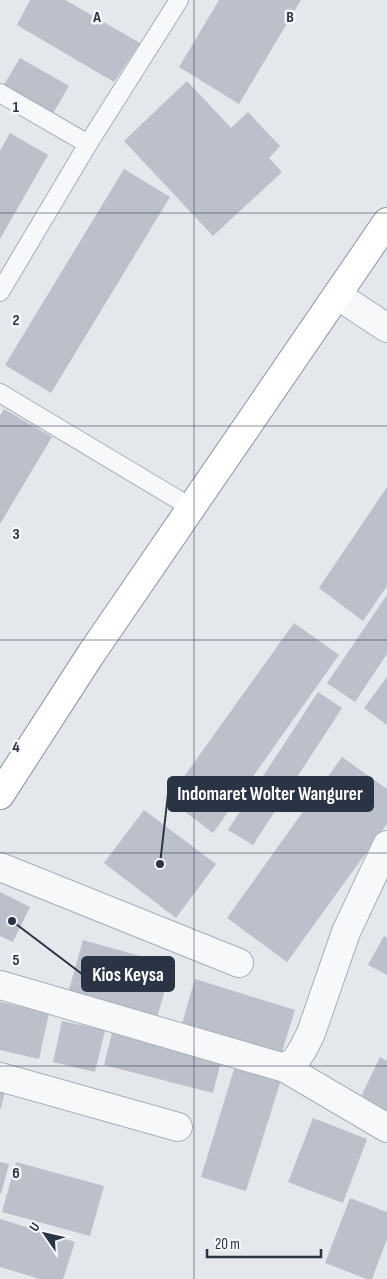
<svg xmlns="http://www.w3.org/2000/svg" width="387" height="1279" font-family="'Sofia Sans Condensed',sans-serif">
<rect width="100%" height="100%" fill="#e4e7ec"/>
<!-- building -->
<g fill="#bbc0ca">
<polygon points="30,0 65,0 140,43 114,82 17,25"/>
<polygon points="219,0 301,0 239,104 179,67"/>
<polygon points="20,58 69,86 52,115 2,88"/>
<polygon points="187,81 231,128 248,112 280,146 269,158 282,172 213,236 124,141"/>
<polygon points="10,133 48,155 0,239 0,151"/>
<polygon points="124,169 170,197 51,393 5,365"/>
<polygon points="4,409 52,437 0,524 0,416"/>
<polygon points="387,487 387,586 363,621 319,588"/>
<polygon points="387,595 387,654 355,702 327,683"/>
<polygon points="294,623 339,655 213,833 168,799"/>
<polygon points="387,677 387,725 364,708"/>
<polygon points="318,692 342,708 253,845 228,830"/>
<polygon points="342,757 387,789 387,824 287,962 227,918"/>
<polygon points="144,810 216,864 176,918 104,863"/>
<polygon points="0,892 30,907 13,942 0,936"/>
<polygon points="384,936 387,938 387,975 368,965"/>
<polygon points="83,940 172,965 155,1025 66,1000"/>
<polygon points="195,979 295,1010 280,1058 181,1027"/>
<polygon points="0,1002 49,1013 39,1059 0,1050"/>
<polygon points="62,1021 105,1030 95,1072 53,1062"/>
<polygon points="112,1033 221,1061 213,1093 104,1065"/>
<polygon points="380,1057 387,1061 387,1112 360,1099"/>
<polygon points="235,1066 281,1080 246,1191 201,1177"/>
<polygon points="0,1082 7,1083 1,1108 0,1108"/>
<polygon points="313,1118 367,1139 343,1203 288,1182"/>
<polygon points="0,1162 9,1164 1,1194 0,1193"/>
<polygon points="16,1162 104,1186 90,1236 2,1212"/>
<polygon points="350,1198 387,1212 387,1239 372,1279 367,1279 325,1263"/>
<polygon points="0,1219 75,1242 63,1279 40,1279 0,1267"/>
</g>
<g fill="none" stroke-linecap="round" stroke-linejoin="round">
<defs>
<g id="service">
<polyline points="0,93 88,144"/>
<polyline points="0,292 88,144 179,0"/>
<polyline points="0,393 192,508"/>
</g>
<g id="minor">
<polyline points="337,295 387,328"/>
<polyline points="0,867 239,963"/>
<polyline points="0,985 285,1068 296,1060 303,1049 311,1033 346,932 387,845"/>
<polyline points="285,1068 387,1128"/>
<polyline points="0,1077 178,1127"/>
</g>
<polyline id="trunk" points="0,795 91,654 387,222"/>
</defs>
<!-- service casing -->
<use href="#service" stroke="#a9aeb7" stroke-width="20"/>
<!-- minor casing -->
<use href="#minor" stroke="#a9aeb7" stroke-width="30"/>
<!-- trunk casing -->
<use href="#trunk" stroke="#8b94a3" stroke-width="30"/>
<!-- service -->
<use href="#service" stroke="#f7f8fa" stroke-width="18"/>
<!-- minor -->
<use href="#minor" stroke="#f7f8fa" stroke-width="28"/>
<!-- trunk -->
<use href="#trunk" stroke="#fff" stroke-width="28"/>
</g>
<!-- grid -->
<path fill="none" stroke="#2b3445" stroke-width="1" stroke-opacity="0.55" d="M194,0V1279M0,213H387M0,426H387M0,640H387M0,853H387M0,1066H387"/>
<g font-size="16" text-anchor="middle" font-weight="bold" fill="#2b3445" stroke="#f4f6f9" stroke-width="5" stroke-linejoin="round" paint-order="stroke">
<text x="97" y="22">A</text>
<text x="290" y="22">B</text>
<text x="16" y="112">1</text>
<text x="16" y="325">2</text>
<text x="16" y="539">3</text>
<text x="16" y="752">4</text>
<text x="16" y="965">5</text>
<text x="16" y="1178">6</text>
</g>
<!-- callouts -->
<path fill="none" stroke="#2b3445" stroke-width="2" d="M160 864L168 794M12 921L82 974"/>
<g fill="#2b3445" stroke="#f4f6f9" stroke-width="2">
<circle cx="160" cy="864" r="5"/>
<circle cx="12" cy="921" r="5"/>
</g>
<g fill="#2b3445" stroke="#2b3445" stroke-width="2">
<rect x="168" y="777" width="205" height="34" rx="5"/>
<rect x="82" y="957" width="92" height="34" rx="5"/>
</g>
<g font-size="19" text-anchor="middle" font-weight="bold" fill="#fff">
<text x="270" y="800">Indomaret Wolter Wangurer</text>
<text x="128" y="981">Kios Keysa</text>
</g>
<!-- north arrow -->
<g transform="translate(45 1234) rotate(304)" stroke="#f4f6f9" stroke-width="4" paint-order="stroke">
<path d="M0-4L9 19L0 12L-9 19Z" fill="#2b3445"/>
<text y="-8" font-size="14" font-weight="bold" text-anchor="middle" fill="#2b3445">U</text>
</g>
<!-- scale -->
<path d="M207 1249v8h114v-8" fill="none" stroke="#2b3445" stroke-width="2.5"/>
<text x="215" y="1249" font-size="15" fill="#2b3445" stroke="#f4f6f9" stroke-width="4" paint-order="stroke">20 m</text>
</svg>
